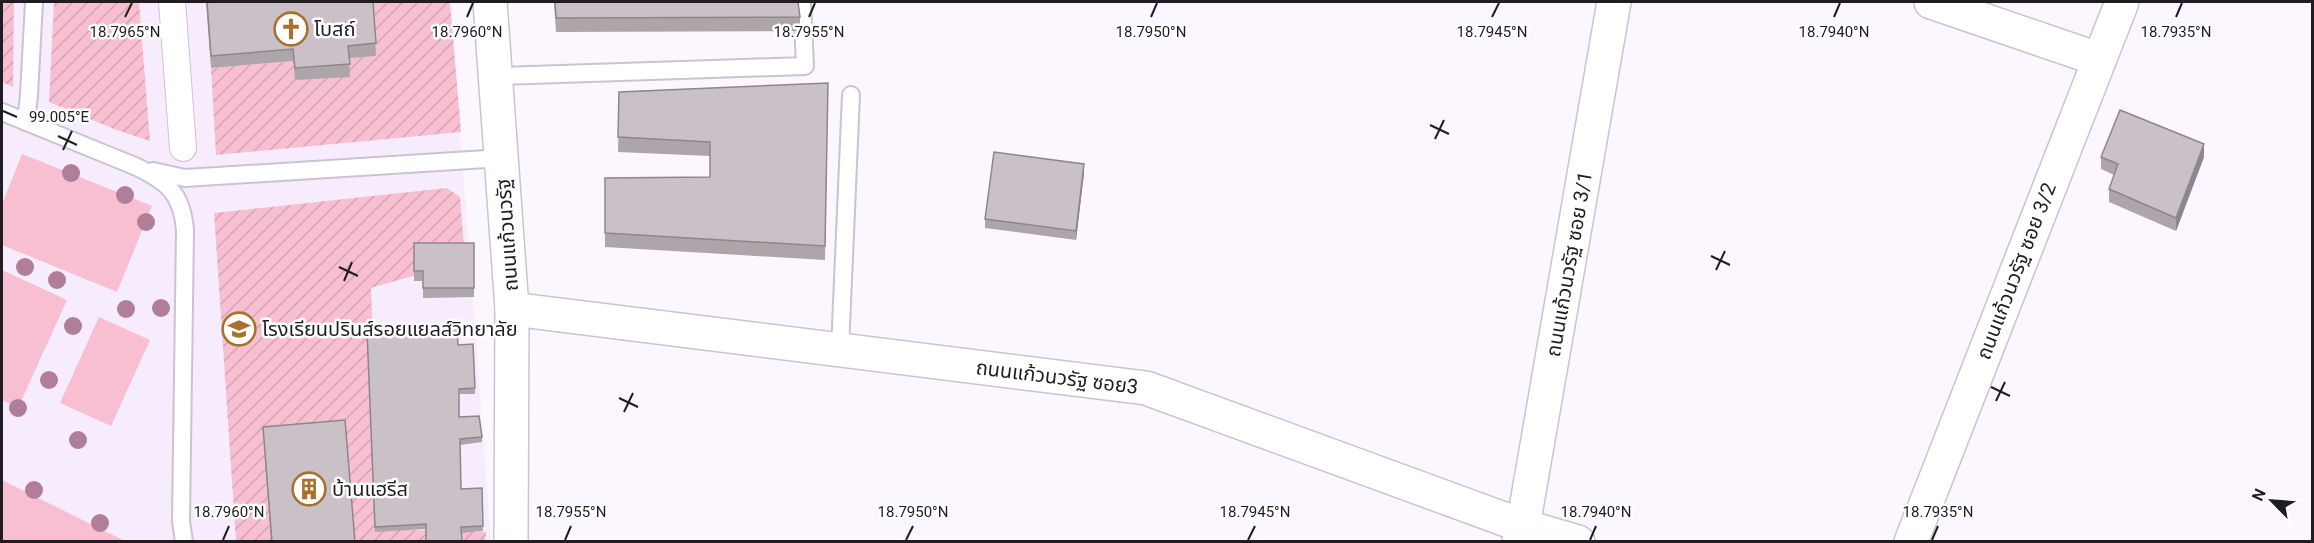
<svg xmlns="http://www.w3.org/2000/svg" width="2314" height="543" font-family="Roboto,'Noto Sans Thai',sans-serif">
<defs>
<pattern id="garden-furrows" width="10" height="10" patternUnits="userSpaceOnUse" patternTransform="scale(1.5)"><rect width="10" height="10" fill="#f8bfd1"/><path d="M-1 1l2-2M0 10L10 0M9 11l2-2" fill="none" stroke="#d4a4b3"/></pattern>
</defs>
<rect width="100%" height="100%" fill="#fbf6ff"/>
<!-- built -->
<polygon fill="#f6ecfe" points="2,2 450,2 491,541 2,541"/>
<!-- park -->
<g fill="#f8bfd1">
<polygon points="22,154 152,206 117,292 2,245 2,204"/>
<polygon points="2,270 67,300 18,408 2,400"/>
<polygon points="99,317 150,340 111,426 60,403"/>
<polygon points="2,480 125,541 2,541"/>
</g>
<!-- garden -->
<g fill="url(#garden-furrows)">
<polygon points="2,2 14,2 13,87 2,82"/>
<polygon points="54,2 139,2 150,141 114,129 49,102"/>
<polygon points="372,2 450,2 461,132 216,155 211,68 293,61 295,80 348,58"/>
<polygon points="447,188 460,197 465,261 371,288 380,529 486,532 485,541 236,541 214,213"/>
</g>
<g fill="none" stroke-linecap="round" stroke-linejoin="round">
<defs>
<g id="service">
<polyline points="497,83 497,76 805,66 802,2"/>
<path d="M2,112L137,167C168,182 182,194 185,230L181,521L184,542"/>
<polyline points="26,122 29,95 34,2"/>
<polyline points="153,171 185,178 502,158"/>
<polyline points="840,349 851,95"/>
</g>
<polyline id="pedestrian" points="172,2 183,148"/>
<g id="minor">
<polyline points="1931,2 2098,59"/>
<polyline points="512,309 1146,388 1523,526 1578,542"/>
<polyline points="1519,542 1523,526 1614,2"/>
<polyline points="1911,542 2122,2"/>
</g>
<polyline id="tertiary" points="490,2 512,309 511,542"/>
</defs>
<!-- service casing -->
<use href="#service" stroke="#c9c4ce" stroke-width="20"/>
<!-- pedestrian casing -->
<use href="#pedestrian" stroke="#c9c4ce" stroke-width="28"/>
<!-- minor casing -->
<use href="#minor" stroke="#c9c4ce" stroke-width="36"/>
<!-- tertiary casing -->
<use href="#tertiary" stroke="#c9c4ce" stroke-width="36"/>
<!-- service -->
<use href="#service" stroke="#fff" stroke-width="16"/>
<!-- pedestrian -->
<use href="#pedestrian" stroke="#fff" stroke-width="26"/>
<!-- minor -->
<use href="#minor" stroke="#fff" stroke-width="33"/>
<!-- tertiary -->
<use href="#tertiary" stroke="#fff" stroke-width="33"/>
</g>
<!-- trees -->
<g fill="#b07e98">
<circle cx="71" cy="173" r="9"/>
<circle cx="125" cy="195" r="9"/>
<circle cx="146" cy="222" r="9"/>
<circle cx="25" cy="267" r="9"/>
<circle cx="57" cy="280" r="9"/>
<circle cx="161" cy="308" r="9"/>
<circle cx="126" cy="309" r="9"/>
<circle cx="73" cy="326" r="9"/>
<circle cx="49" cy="380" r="9"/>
<circle cx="18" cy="408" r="9"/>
<circle cx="78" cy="440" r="9"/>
<circle cx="34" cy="490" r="9"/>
<circle cx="100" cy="523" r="9"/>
</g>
<!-- wall -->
<g fill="#aea5ab">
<polygon points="206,2 373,2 376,56 349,58 350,77 295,80 293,61 211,68"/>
<polygon points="554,2 798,2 800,17 800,31 556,32"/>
<polygon points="828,83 825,260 605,247 605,178 710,177 710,156 618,152 619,92"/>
<polygon points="2101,157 2204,157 2176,231 2109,202 2109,189 2114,175 2101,169"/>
<polygon points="1084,173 1076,240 985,228 985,219"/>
<polygon points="414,243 474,243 474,297 423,298 423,281 414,281"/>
<polygon points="367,331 458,345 473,344 475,394 459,394 459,417 482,437 482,442 460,445 461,489 482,488 483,531 461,533 426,529 375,532"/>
<polygon points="263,427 355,542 271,542"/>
</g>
<!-- shaded-wall -->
<g fill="#8d868b">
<polygon points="2204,144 2204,157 2176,231 2176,218"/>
<polygon points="1084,164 1084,173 1076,240 1076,231"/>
</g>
<!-- building -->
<g fill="#cac0c7" stroke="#8d868b" stroke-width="1.5">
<polygon points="207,2 373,2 376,43 348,46 350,64 295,68 293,49 211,56"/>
<polygon points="555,2 798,2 800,17 556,18"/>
<polygon points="828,83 825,246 605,233 605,178 710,177 710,142 618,137 619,92"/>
<polygon points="2120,110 2204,144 2176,218 2109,189 2118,164 2101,157"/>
<polygon points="994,152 1084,164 1076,231 985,219"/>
<polygon points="414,243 474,243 474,288 423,288 423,271 414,271"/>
<polygon points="457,328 458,345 473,344 475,388 459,389 459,417 479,416 482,437 460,439 461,489 482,488 483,526 461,527 462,542 426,542 426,524 375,527 367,331"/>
<polygon points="345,420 355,542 272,542 263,427"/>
</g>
<!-- ticks -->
<path fill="none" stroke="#1f1d21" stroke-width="2" d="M125,17L132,3M467,17L473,3M809,17L815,3M1151,17L1157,3M1492,17L1499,3M1834,17L1840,3M2176,17L2182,3M3,111L17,117M1430,125L1449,134M58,136L77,145M1435,139L1444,120M63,150L72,131M1711,256L1730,265M339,267L358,276M1716,270L1725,251M344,281L352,262M1991,387L2010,396M619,398L638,407M1996,401L2005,382M624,412L633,393M223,540L229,526M565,540L571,526M906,540L913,526M1248,540L1255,526M1590,540L1596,526M1932,540L1938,526"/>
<!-- icons -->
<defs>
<symbol id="church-ring" viewBox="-11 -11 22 22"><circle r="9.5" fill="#fff" stroke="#a8722c" stroke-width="1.5"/><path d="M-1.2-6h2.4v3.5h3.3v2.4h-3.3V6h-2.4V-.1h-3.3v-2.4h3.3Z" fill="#a8722c"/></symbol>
<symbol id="school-ring" viewBox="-11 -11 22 22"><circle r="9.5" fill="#fff" stroke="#a8722c" stroke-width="1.5"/><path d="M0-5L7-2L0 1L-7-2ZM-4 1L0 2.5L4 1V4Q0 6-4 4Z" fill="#a8722c"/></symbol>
<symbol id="building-ring" viewBox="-11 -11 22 22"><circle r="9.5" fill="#fff" stroke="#a8722c" stroke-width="1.5"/><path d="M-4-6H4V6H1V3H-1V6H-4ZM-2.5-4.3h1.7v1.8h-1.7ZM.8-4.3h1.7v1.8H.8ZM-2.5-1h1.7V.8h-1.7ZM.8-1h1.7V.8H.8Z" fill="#a8722c"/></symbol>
</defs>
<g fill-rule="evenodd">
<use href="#church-ring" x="272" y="10" width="38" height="38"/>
<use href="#school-ring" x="220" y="310" width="38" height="38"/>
<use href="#building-ring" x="290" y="470" width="38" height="38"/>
</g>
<g text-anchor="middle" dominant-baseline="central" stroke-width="5" stroke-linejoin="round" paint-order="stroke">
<!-- poi labels -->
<g font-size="20" fill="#1f1d21" stroke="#fff" text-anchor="start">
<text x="314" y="29">โบสถ์</text>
<text x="262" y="329">โรงเรียนปรินส์รอยแยลส์วิทยาลัย</text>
<text x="332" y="489">บ้านแฮรีส</text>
</g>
<!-- street labels -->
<g font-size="20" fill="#1f1d21" stroke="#fff">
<text transform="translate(507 235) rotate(-94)">ถนนแก้วนวรัฐ</text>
<text transform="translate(1569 264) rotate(-80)">ถนนแก้วนวรัฐ ซอย 3/1</text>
<text transform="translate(2016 271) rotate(-69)">ถนนแก้วนวรัฐ ซอย 3/2</text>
<text transform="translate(1057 377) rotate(7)">ถนนแก้วนวรัฐ ซอย3</text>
</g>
</g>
<g font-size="15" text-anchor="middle" fill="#1f1d21" stroke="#fff" stroke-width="5" stroke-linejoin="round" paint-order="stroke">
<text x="125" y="37">18.7965°N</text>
<text x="467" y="37">18.7960°N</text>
<text x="809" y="37">18.7955°N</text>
<text x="1151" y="37">18.7950°N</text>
<text x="1492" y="37">18.7945°N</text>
<text x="1834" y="37">18.7940°N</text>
<text x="2176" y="37">18.7935°N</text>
<text x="59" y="122">99.005°E</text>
<text x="229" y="517">18.7960°N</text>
<text x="571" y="517">18.7955°N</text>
<text x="913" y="517">18.7950°N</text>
<text x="1255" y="517">18.7945°N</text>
<text x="1596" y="517">18.7940°N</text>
<text x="1938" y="517">18.7935°N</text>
</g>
<!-- border -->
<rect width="2314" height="543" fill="none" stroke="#1f1d21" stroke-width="6"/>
<!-- north arrow -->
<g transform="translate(2272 501) rotate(295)" stroke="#ffffff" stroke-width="4.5" paint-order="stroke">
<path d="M0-4.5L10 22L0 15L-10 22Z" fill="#1f1d21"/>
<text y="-9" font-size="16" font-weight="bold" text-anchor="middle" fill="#1f1d21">N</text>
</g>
</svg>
